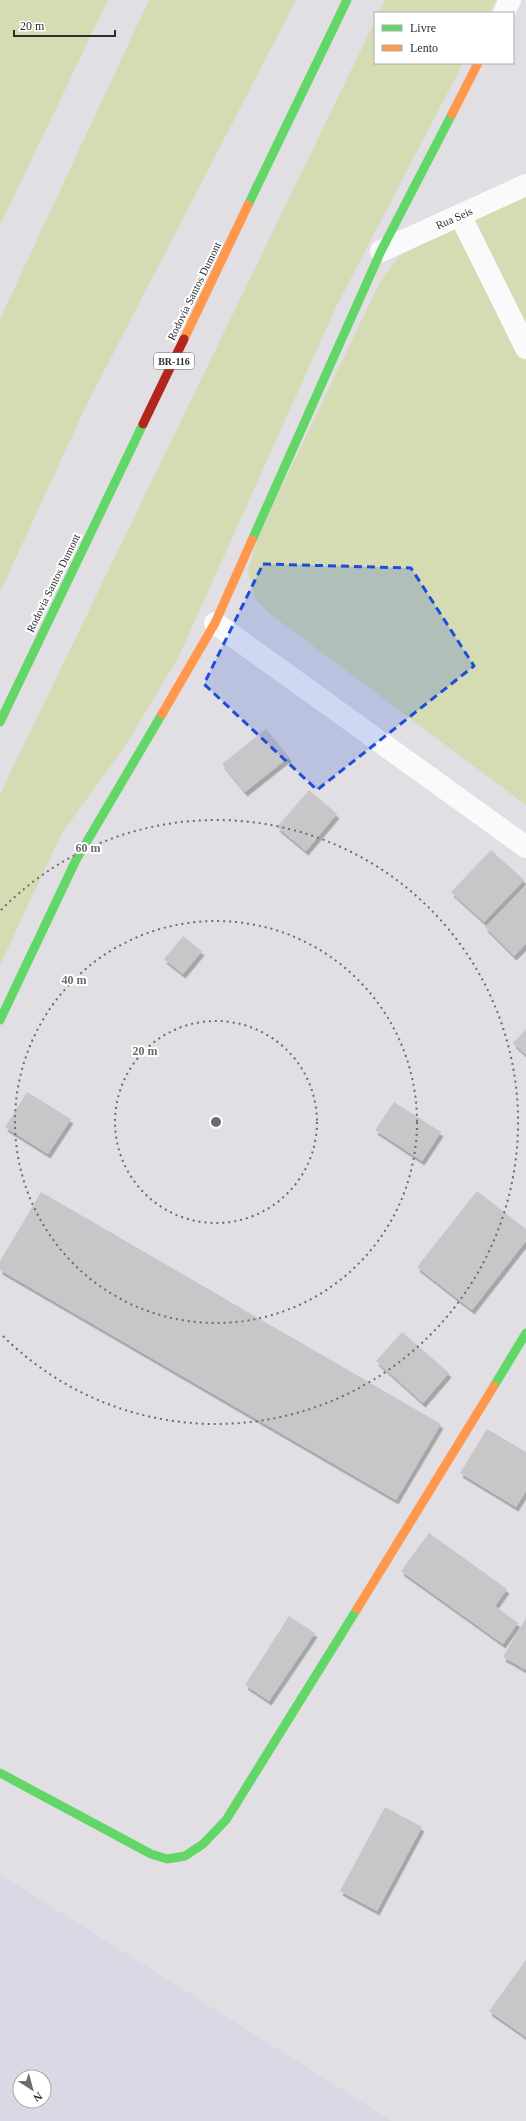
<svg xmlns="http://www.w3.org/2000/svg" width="526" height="2121" font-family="Georgia,serif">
<defs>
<filter id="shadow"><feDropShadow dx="2.5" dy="4.5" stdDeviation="0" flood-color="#0004"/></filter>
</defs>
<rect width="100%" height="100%" fill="#e1dfe3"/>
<!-- industrial -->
<path fill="#dbd8e6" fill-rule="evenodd" d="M0,1874L392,2121H0ZM20,2077H44V2101H20Z"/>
<!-- green -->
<g fill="#d5dbb3">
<polygon points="0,0 108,0 0,225"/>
<polygon points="149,0 296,0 87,404 0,592 0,319"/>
<polygon points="385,0 496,0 489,13 379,13"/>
<polygon points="375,21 375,63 463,63 336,307 179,656 125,746 62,833 0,965 0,794"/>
<polygon points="526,189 526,805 274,617 256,600 248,571 259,534 380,282 400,255"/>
</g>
<!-- building -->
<g fill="#c9c6c9" filter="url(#shadow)">
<polygon points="266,729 289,757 245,792 222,764"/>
<polygon points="309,790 337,814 306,851 277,827"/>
<polygon points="491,850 524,880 484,922 451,892"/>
<polygon points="526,886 526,944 514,956 485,927"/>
<polygon points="183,936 202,951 183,974 164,959"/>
<polygon points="526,1029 526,1055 513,1043"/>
<polygon points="27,1092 71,1119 48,1154 5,1127"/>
<polygon points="394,1102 441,1132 422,1161 375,1130"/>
<polygon points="477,1191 526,1229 526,1241 472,1310 417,1267"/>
<polygon points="41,1192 441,1424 396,1500 0,1270 0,1261"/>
<polygon points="402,1332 449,1373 423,1403 376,1361"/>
<polygon points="487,1429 526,1452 526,1491 516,1507 460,1473"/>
<polygon points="429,1533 507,1589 495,1606 518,1623 503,1644 401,1571"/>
<polygon points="289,1616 315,1633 269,1701 245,1685"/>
<polygon points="526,1618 526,1670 503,1657"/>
<polygon points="385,1807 422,1827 377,1911 340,1891"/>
<polygon points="526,1960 526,2037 489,2011"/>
</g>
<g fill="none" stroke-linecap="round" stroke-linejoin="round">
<!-- street -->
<g stroke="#fafafb" stroke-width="22">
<polyline points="504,13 510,0"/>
<polyline points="460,215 526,348"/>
<polyline points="381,251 526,185"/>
<polyline points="215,623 526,847"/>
</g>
<!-- fast -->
<g stroke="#63d668" stroke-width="9">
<polyline points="248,205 347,0"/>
<polyline points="252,540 381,251 452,114"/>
<polyline points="0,722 143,424"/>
<polyline points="0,1020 76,860 162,714"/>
<polyline points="494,1386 526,1333"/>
<polyline points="0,1773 151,1854 167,1859 185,1856 203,1844 226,1820 357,1609"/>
</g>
<!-- slow -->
<g stroke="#ff974d" stroke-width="9">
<polyline points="452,114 478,63"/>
<polyline points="184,339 248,205"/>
<polyline points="162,714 215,623 252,540"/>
<polyline points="357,1609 494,1386"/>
</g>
<!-- jam -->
<polyline stroke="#b3261e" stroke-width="9" points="143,424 184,339"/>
</g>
<!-- marked area -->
<path fill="#1d4ed8" fill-opacity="0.2" stroke="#1d4ed8" stroke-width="3" stroke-dasharray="8 5" stroke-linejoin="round" d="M263,564L411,568L474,666L317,790L204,684Z"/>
<!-- distance rings -->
<g fill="none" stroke="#6d6b6e" stroke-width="2" stroke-dasharray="2 4">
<circle cx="216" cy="1122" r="101"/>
<circle cx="216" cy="1122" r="201"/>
<path d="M1 910A302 302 0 1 1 1 1334"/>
</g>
<g text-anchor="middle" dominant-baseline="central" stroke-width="4" stroke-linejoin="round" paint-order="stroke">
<!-- shield labels -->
<rect fill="#fff" stroke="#6d6b6d" stroke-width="1" x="154" y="353" width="40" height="16" rx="3"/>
<g font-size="10" font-weight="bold" fill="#2e2c2f">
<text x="174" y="361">BR-116</text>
</g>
<!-- street labels -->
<g font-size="11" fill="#2e2c2f" stroke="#fff">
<text transform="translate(454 218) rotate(-24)">Rua Seis</text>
<text transform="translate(194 291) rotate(-64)">Rodovia Santos Dumont</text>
<text transform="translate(53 583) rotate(-64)">Rodovia Santos Dumont</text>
</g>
</g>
<circle cx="216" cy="1122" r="6" fill="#6d6b6e" stroke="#fff" stroke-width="2"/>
<g font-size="12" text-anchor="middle" font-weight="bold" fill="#6d6b6e" stroke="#fff" stroke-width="4" stroke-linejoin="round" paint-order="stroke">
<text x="88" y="852">60 m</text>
<text x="74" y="984">40 m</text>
<text x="145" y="1055">20 m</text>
</g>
<!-- legend -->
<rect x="374" y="12" width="140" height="52" fill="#ffffff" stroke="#ababac"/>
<rect x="382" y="25" width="20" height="6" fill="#63d668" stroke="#ababac"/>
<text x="410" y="32" font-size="12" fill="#2e2c2f">Livre</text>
<rect x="382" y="45" width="20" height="6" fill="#ff974d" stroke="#ababac"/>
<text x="410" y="52" font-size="12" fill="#2e2c2f">Lento</text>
<!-- north arrow -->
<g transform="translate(32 2089) rotate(144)"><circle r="19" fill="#ffffff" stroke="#ababac"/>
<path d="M0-3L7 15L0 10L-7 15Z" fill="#6d6b6e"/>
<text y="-6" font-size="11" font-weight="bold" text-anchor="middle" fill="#2e2c2f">N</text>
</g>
<!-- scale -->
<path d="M14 30v6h101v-6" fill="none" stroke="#2e2c2f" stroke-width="2"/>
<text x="20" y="30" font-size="12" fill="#2e2c2f" stroke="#ffffff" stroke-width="3" paint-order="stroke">20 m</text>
</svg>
